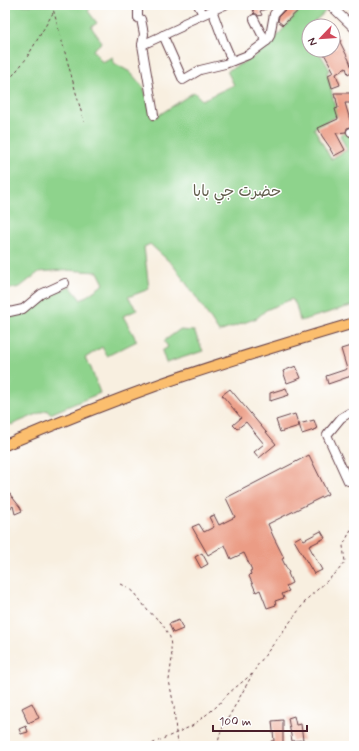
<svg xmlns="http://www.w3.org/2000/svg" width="359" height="751" font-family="Mynerve,'Playpen Sans Arabic',sans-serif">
<rect width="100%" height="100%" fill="#fff"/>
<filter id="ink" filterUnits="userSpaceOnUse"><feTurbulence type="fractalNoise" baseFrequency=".025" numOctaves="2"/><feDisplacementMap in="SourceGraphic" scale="8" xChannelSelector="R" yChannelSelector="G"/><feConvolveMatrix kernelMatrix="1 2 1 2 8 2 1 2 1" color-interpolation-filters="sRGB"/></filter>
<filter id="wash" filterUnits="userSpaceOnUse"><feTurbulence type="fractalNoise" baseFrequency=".012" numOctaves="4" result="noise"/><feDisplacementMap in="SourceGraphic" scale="16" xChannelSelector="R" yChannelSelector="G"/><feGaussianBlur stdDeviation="0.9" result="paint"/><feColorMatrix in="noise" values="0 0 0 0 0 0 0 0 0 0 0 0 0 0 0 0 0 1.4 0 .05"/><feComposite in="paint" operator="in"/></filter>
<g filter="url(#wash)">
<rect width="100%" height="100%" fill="#f8efe0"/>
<!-- green -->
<g fill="#8ed38c" stroke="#6c795c">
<polygon points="5,5 90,5 92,6 88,11 97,23 91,27 102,42 93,50 102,62 113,57 114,63 130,72 144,88 153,119 194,92 202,100 234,85 227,71 254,57 279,34 296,14 306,5 320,5 325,12 306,29 309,34 309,50 318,50 330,70 327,72 337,116 314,128 331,159 347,150 340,135 348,131 354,142 354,305 300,321 296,305 292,299 266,310 257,318 219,332 196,297 173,265 150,244 144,247 149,289 128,297 137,310 123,316 137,341 107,356 102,347 85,358 91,368 100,393 50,414 47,410 11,425 8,422 5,423 5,317 23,312 37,303 42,298 70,286 81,300 104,284 98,272 64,270 39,272 20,287 5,290"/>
<polygon points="179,330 194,331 203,351 166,363 162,351 168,347 164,341"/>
</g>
<g id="blocks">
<!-- building -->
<g fill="#eb9c85">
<polygon points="251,5 275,5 271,9 269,8 260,11 262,15 258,16 257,14 253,14 254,13 255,14"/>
<polygon points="287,5 304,5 283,25 278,21 279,16 286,9"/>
<polygon points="338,36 341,41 340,42 349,60 353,71 348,74 346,68 336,74 340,85 332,88 328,75 334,72 322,50 333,50 333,49 337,47 333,41 333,40"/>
<polygon points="334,93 354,93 354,103 345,103 350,120 354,119 354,126 347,128 346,132 336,133 345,150 334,156 330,149 331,149 322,136 318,128 338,119 335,109 338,108 336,98 335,98"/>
<polygon points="354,345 354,375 328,384 326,376 347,369 341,349"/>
<polygon points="296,366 301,378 287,383 283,371"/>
<polygon points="286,388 289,395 270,401 270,393"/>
<polygon points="230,389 276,444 259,458 254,452 264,444 246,422 237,429 233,425 241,418 222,395"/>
<polygon points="295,414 299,426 280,432 276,420"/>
<polygon points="314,420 317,429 302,434 299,424"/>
<polygon points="309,455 328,494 268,524 273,536 284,558 282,559 289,573 288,573 292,583 286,586 289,591 282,594 284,598 275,601 276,605 267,608 260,590 256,592 249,576 251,574 250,571 252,570 244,553 231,559 225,545 208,555 192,527 199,524 204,532 214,527 209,517 214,515 219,525 235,517 226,498"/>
<polygon points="7,493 9,493 20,507 22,511 15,514 13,506 5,512 5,502 10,499"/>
<polygon points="321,531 325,538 309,546 322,570 314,574 294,540 301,536 304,540"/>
<polygon points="202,553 208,564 201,568 195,557"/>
<polygon points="179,620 183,629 173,633 169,624"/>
<polygon points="32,703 39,718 28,723 24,714 25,714 22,708"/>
<polygon points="294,716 296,725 301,724 303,740 292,741 288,718"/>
<polygon points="283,720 283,746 271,746 271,741 274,741 272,721"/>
<polygon points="26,726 28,732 21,734 19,729"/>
</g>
</g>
</g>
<g filter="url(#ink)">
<use href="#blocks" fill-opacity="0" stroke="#643e46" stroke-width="1"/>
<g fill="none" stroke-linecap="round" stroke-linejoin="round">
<defs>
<g id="minor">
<polyline points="138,5 138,18 141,19 144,34 142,45 154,115"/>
<polyline points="198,5 203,14"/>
<polyline points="330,5 354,28"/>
<polyline points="212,10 223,40 232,61"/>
<polyline points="254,19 261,33 267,41"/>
<polyline points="163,35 183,80 200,70 225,64 248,55 267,41 270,36 274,14 282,5"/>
<polyline points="142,45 181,27 184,23 225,5"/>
<polyline points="351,132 354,131"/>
<polyline points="5,313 23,309 41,294 65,283"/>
<polyline points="354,410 341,418 327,435 348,481 354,480"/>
</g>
<path id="major" d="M5,445C57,423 110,402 163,383C226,361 290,342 354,323"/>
</defs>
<!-- minor casing -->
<use href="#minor" stroke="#643e46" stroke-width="10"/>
<!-- major casing -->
<use href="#major" stroke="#643e46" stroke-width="12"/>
<!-- path -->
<g stroke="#643e46" stroke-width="1" stroke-dasharray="3 3" stroke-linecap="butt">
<polyline points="52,5 84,122"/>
<polyline points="5,85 26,59 53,13"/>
<polyline points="121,584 129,588 135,593 148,611 161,622 170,637 172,658 169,680 174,707 176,733 179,746"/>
<polyline points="147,746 192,726 216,707 230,692 252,674"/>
<polyline points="217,746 221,731 257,666 308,598 337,572 345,562 343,546 354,523"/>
<polyline points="352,746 354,741"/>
</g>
<!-- minor -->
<use href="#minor" stroke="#fff" stroke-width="8"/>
<!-- major -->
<use href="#major" stroke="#fbbe6e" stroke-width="10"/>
</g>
</g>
<g text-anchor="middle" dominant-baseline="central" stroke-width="3" stroke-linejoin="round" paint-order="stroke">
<!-- park labels -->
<g font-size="15" fill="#625e4d" stroke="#fff">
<text x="237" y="192">حضرت جي بابا</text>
</g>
</g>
<!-- margin -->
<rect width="359" height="751" fill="none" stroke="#fff" stroke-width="20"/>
<!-- north arrow -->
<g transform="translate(321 38) rotate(245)"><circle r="19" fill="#ffffff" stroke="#b7a5aa"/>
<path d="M0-3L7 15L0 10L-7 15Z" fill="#d1495b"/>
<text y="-6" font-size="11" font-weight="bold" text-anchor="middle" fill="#4a1f2b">N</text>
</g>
<!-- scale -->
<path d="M213 725v6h94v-6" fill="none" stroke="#4a1f2b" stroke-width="2"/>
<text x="219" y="725" font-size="12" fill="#4a1f2b" stroke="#ffffff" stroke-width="3" paint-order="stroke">100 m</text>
</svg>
